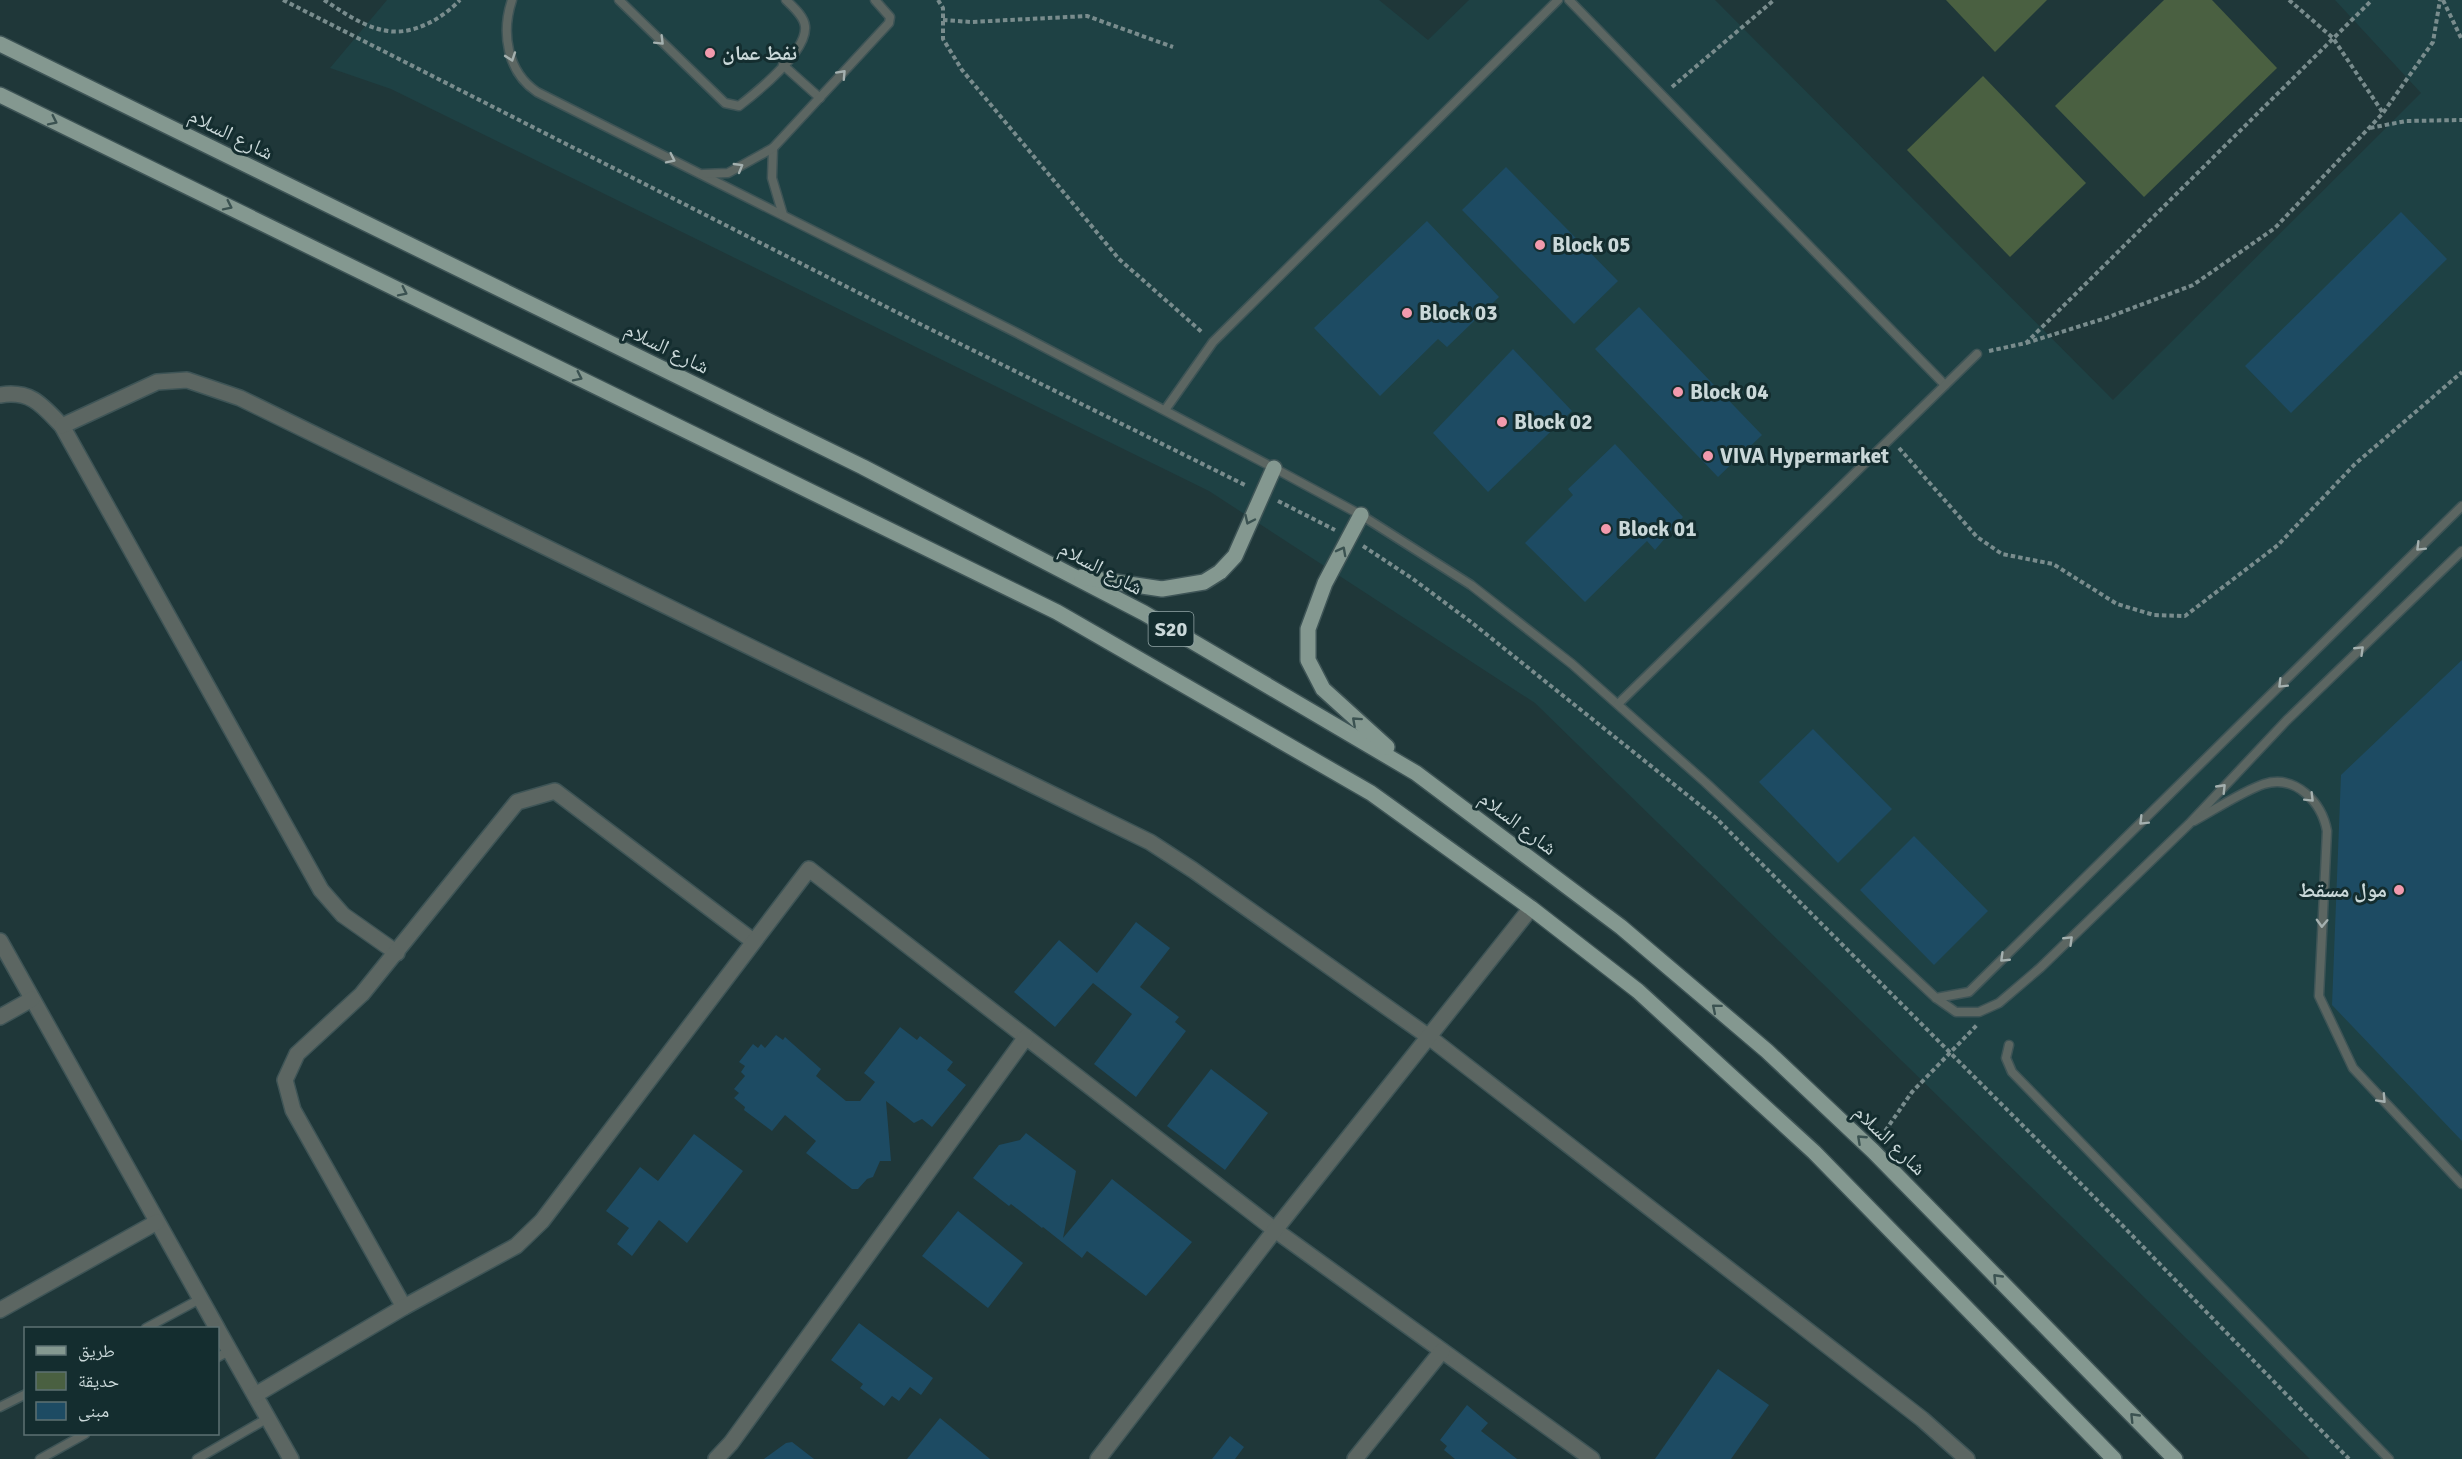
<svg xmlns="http://www.w3.org/2000/svg" width="2462" height="1459" font-family="Signika,'Noto Naskh Arabic',sans-serif">
<rect width="100%" height="100%" fill="#1f3739"/>
<!-- built -->
<polygon fill="#1e4144" points="387,0 1379,0 1428,40 1469,0 1715,0 2113,400 2421,93 2335,0 2462,0 2462,1459 2310,1459 1535,703 1209,491 391,89 330,68"/>
<!-- green -->
<g fill="#4a6041">
<polygon points="1946,0 2047,0 1995,52"/>
<polygon points="2164,0 2212,0 2277,68 2144,197 2055,106"/>
<polygon points="1983,76 2086,183 2010,257 1907,150"/>
</g>
<!-- building -->
<g fill="#1d4b63">
<polygon points="1506,167 1618,281 1574,324 1462,210"/>
<polygon points="2401,212 2447,259 2291,413 2245,366"/>
<polygon points="1427,221 1499,297 1447,347 1438,339 1380,396 1314,328"/>
<polygon points="1639,307 1762,435 1718,477 1595,349"/>
<polygon points="1513,349 1572,411 1488,492 1433,433"/>
<polygon points="1615,444 1683,517 1655,550 1647,541 1585,602 1525,543 1573,495 1568,489"/>
<polygon points="2462,660 2462,1141 2332,1005 2341,775"/>
<polygon points="1813,729 1892,809 1838,863 1759,782"/>
<polygon points="1914,836 1988,911 1934,965 1860,890"/>
<polygon points="1136,922 1170,948 1140,987 1179,1017 1175,1022 1186,1031 1136,1097 1094,1064 1132,1014 1093,983 1055,1027 1014,992 1059,940 1097,973"/>
<polygon points="900,1027 917,1040 920,1036 953,1062 947,1070 966,1085 932,1127 922,1119 914,1123 886,1101 891,1161 880,1161 873,1177 867,1179 858,1189 852,1189 806,1153 816,1141 785,1115 772,1131 744,1110 745,1107 734,1098 739,1093 734,1089 745,1076 741,1072 745,1066 739,1062 753,1044 758,1048 761,1044 765,1048 776,1035 783,1040 785,1037 821,1069 816,1076 846,1101 860,1101 875,1082 864,1073"/>
<polygon points="1211,1069 1268,1113 1225,1170 1167,1126"/>
<polygon points="1026,1133 1076,1171 1063,1238 1112,1179 1192,1242 1146,1296 1087,1251 1082,1258 1043,1227 1042,1228 1011,1204 1009,1206 973,1178 999,1145 1020,1140"/>
<polygon points="694,1134 743,1171 687,1243 659,1220 632,1256 617,1244 629,1228 606,1211 640,1167 658,1181"/>
<polygon points="958,1211 1023,1263 988,1308 922,1256"/>
<polygon points="859,1323 933,1378 921,1395 910,1387 899,1401 892,1396 884,1406 860,1388 863,1384 831,1360"/>
<polygon points="1718,1369 1769,1405 1731,1459 1655,1459"/>
<polygon points="1467,1405 1488,1423 1481,1431 1517,1459 1455,1459 1444,1450 1447,1446 1440,1440"/>
<polygon points="940,1418 990,1459 907,1459"/>
<polygon points="1230,1436 1244,1447 1235,1459 1212,1459"/>
<polygon points="792,1442 814,1459 764,1459 786,1443"/>
</g>
<g fill="none" stroke-linecap="round" stroke-linejoin="round">
<defs>
<g id="lane">
<path d="M512,0C501,33 507,72 537,92L1017,333L1274,468L1361,515L1471,585L1572,664L1705,782L1936,998L1956,1012H1979L1999,1003L2040,968L2189,824L2287,720L2462,551"/>
<path d="M619,0L725,103L739,106C757,92 808,51 805,26C804,16 793,7 786,0"/>
<polyline points="1569,0 1945,385"/>
<polyline points="783,65 820,98"/>
<polyline points="773,148 772,178 783,215"/>
<polyline points="703,174 728,173 773,148 889,23 890,17 875,0"/>
<polyline points="1165,410 1213,342 1558,0"/>
<polyline points="1618,704 1977,354"/>
<path d="M2194,821C2214,810 2245,790 2264,784C2296,774 2322,803 2327,831L2319,996L2353,1068L2462,1184"/>
<polyline points="1936,998 1969,992 2462,506"/>
<polyline points="2009,1045 2006,1058 2012,1072 2389,1459"/>
<polyline points="146,1328 200,1299"/>
<polyline points="218,1357 229,1351"/>
<polyline points="0,1407 26,1394"/>
<polyline points="40,1459 85,1434"/>
<polyline points="197,1459 268,1418"/>
</g>
<g id="street">
<path d="M0,395C31,390 42,405 62,426L321,890L343,915L397,953"/>
<polyline points="62,426 157,382 187,380 240,398 1150,842 1193,870 1429,1037 1922,1419 1967,1459"/>
<polyline points="0,941 217,1328"/>
<polyline points="0,1017 32,999"/>
<polyline points="404,1307 293,1110 285,1080 297,1054 362,994 517,802 555,791 753,941"/>
<polyline points="0,1310 157,1222"/>
<polyline points="218,1330 291,1459"/>
<polyline points="255,1395 404,1307 516,1246 542,1221 809,869 1275,1230 1592,1459"/>
<polyline points="716,1459 731,1443 1026,1037"/>
<polyline points="1098,1459 1275,1230 1531,908"/>
<polyline points="1355,1459 1442,1351"/>
</g>
<g id="primary">
<polyline points="0,44 863,467 1144,613 1416,773 1621,927 1767,1051 1873,1151 2175,1459"/>
<polyline points="0,95 1057,612 1371,793 1531,908 1638,991 1814,1152 2114,1459"/>
<polyline points="1361,515 1325,583 1308,629 1308,660 1323,689 1387,747"/>
<polyline points="1082,577 1162,589 1204,582 1220,572 1235,556 1274,468"/>
</g>
</defs>
<!-- lane casing -->
<use href="#lane" stroke="#3e5456" stroke-width="11"/>
<!-- street casing -->
<use href="#street" stroke="#3e5456" stroke-width="18"/>
<!-- primary casing -->
<use href="#primary" stroke="#3e5456" stroke-width="18"/>
<!-- path -->
<g stroke="#798c8d" stroke-width="4" stroke-dasharray="4.5 3" stroke-linecap="butt">
<polyline points="283,0 918,323 1247,486"/>
<path d="M324,0C343,12 365,28 388,31C414,35 443,18 460,0"/>
<polyline points="938,0 943,8 943,39 962,70 1119,259 1203,333"/>
<polyline points="2289,0 2333,38 2383,113"/>
<polyline points="2443,0 2462,40"/>
<polyline points="943,20 971,22 1087,16 1173,47"/>
<polyline points="1672,87 1774,0"/>
<polyline points="2370,128 2406,121 2462,120"/>
<polyline points="2026,343 2106,318 2193,285 2275,228 2383,113 2433,42 2440,0"/>
<polyline points="1989,351 2026,343 2372,0"/>
<polyline points="1899,448 1977,537 2002,554 2053,564 2117,604 2154,615 2185,616 2278,545 2355,464 2462,372"/>
<polyline points="1278,501 1335,530"/>
<polyline points="1363,546 1413,579 1471,622 1716,818 2120,1223 2349,1459"/>
<polyline points="1881,1137 1912,1092 1977,1025"/>
</g>
<!-- lane -->
<use href="#lane" stroke="#5c6662" stroke-width="8"/>
<!-- street -->
<use href="#street" stroke="#5c6662" stroke-width="15"/>
<!-- primary -->
<use href="#primary" stroke="#849890" stroke-width="15"/>
</g>
<!-- one-way arrows -->
<defs><path id="oneway-chevron" d="M-2-3.5L2.5 0L-2 3.5" fill="none" stroke-width="1.6" stroke-linecap="round" stroke-linejoin="round" transform="scale(1.5)"/></defs>
<g stroke="#a4b0af">
<use href="#oneway-chevron" transform="translate(660 41) rotate(45)"/>
<use href="#oneway-chevron" transform="translate(511 57) rotate(71)"/>
<use href="#oneway-chevron" transform="translate(842 74) rotate(-47)"/>
<use href="#oneway-chevron" transform="translate(671 159) rotate(26)"/>
<use href="#oneway-chevron" transform="translate(739 167) rotate(-30)"/>
<use href="#oneway-chevron" transform="translate(2420 547) rotate(135)"/>
<use href="#oneway-chevron" transform="translate(2360 650) rotate(-44)"/>
<use href="#oneway-chevron" transform="translate(2282 684) rotate(135)"/>
<use href="#oneway-chevron" transform="translate(2222 788) rotate(-46)"/>
<use href="#oneway-chevron" transform="translate(2310 798) rotate(45)"/>
<use href="#oneway-chevron" transform="translate(2143 821) rotate(135)"/>
<use href="#oneway-chevron" transform="translate(2322 923) rotate(92)"/>
<use href="#oneway-chevron" transform="translate(2069 940) rotate(-44)"/>
<use href="#oneway-chevron" transform="translate(2004 958) rotate(136)"/>
<use href="#oneway-chevron" transform="translate(2382 1099) rotate(47)"/>
</g>
<g stroke="#3b5251">
<use href="#oneway-chevron" transform="translate(53 121) rotate(26)"/>
<use href="#oneway-chevron" transform="translate(228 206) rotate(26)"/>
<use href="#oneway-chevron" transform="translate(403 292) rotate(26)"/>
<use href="#oneway-chevron" transform="translate(578 377) rotate(26)"/>
<use href="#oneway-chevron" transform="translate(1249 520) rotate(115)"/>
<use href="#oneway-chevron" transform="translate(1342 551) rotate(-62)"/>
<use href="#oneway-chevron" transform="translate(1356 721) rotate(-138)"/>
<use href="#oneway-chevron" transform="translate(1716 1008) rotate(-140)"/>
<use href="#oneway-chevron" transform="translate(1861 1139) rotate(-137)"/>
<use href="#oneway-chevron" transform="translate(1997 1278) rotate(-134)"/>
<use href="#oneway-chevron" transform="translate(2134 1417) rotate(-134)"/>
</g>
<!-- markers -->
<g fill="#f29aad" stroke="#142d2f" stroke-width="2">
<circle cx="710" cy="53" r="6"/>
<circle cx="1540" cy="245" r="6"/>
<circle cx="1407" cy="313" r="6"/>
<circle cx="1678" cy="392" r="6"/>
<circle cx="1502" cy="422" r="6"/>
<circle cx="1708" cy="456" r="6"/>
<circle cx="1606" cy="529" r="6"/>
<circle cx="2399" cy="890" r="6"/>
</g>
<g text-anchor="middle" dominant-baseline="central" stroke-width="6" stroke-linejoin="round" paint-order="stroke">
<!-- shield labels -->
<rect fill="#142d2f" stroke="#93a5a6" stroke-width="1.5" x="1148.5" y="612" width="45" height="34" rx="4.5"/>
<g font-size="20" font-weight="bold" fill="#cad8d9">
<text x="1171" y="629">S20</text>
</g>
<!-- poi labels -->
<g font-size="21" font-weight="bold" fill="#cad8d9" stroke="#142d2f" text-anchor="start">
<text x="722" y="53">نفط عمان</text>
<text x="1552" y="245">Block 05</text>
<text x="1419" y="313">Block 03</text>
<text x="1690" y="392">Block 04</text>
<text x="1514" y="422">Block 02</text>
<text x="1720" y="456">VIVA Hypermarket</text>
<text x="1618" y="529">Block 01</text>
<text x="2387" y="890" text-anchor="end">مول مسقط</text>
</g>
<!-- street labels -->
<g font-size="21" fill="#cad8d9" stroke="#142d2f">
<text transform="translate(231 134) rotate(26)">شارع السلام</text>
<text transform="translate(667 348) rotate(26)">شارع السلام</text>
<text transform="translate(1101 568) rotate(28)">شارع السلام</text>
<text transform="translate(1518 823) rotate(37)">شارع السلام</text>
<text transform="translate(1890 1140) rotate(44)">شارع السلام</text>
</g>
</g>
<!-- legend -->
<rect x="24" y="1327" width="195" height="108" fill="#142d2f" stroke="#5d7173" stroke-width="1.5"/>
<rect x="36" y="1346" width="30" height="9" fill="#849890" stroke="#5d7173" stroke-width="1.5"/>
<text x="78" y="1357" font-size="18" fill="#cad8d9">طريق</text>
<rect x="36" y="1372" width="30" height="18" fill="#4a6041" stroke="#5d7173" stroke-width="1.5"/>
<text x="78" y="1387" font-size="18" fill="#cad8d9">حديقة</text>
<rect x="36" y="1402" width="30" height="18" fill="#1d4b63" stroke="#5d7173" stroke-width="1.5"/>
<text x="78" y="1417" font-size="18" fill="#cad8d9">مبنى</text>
</svg>
